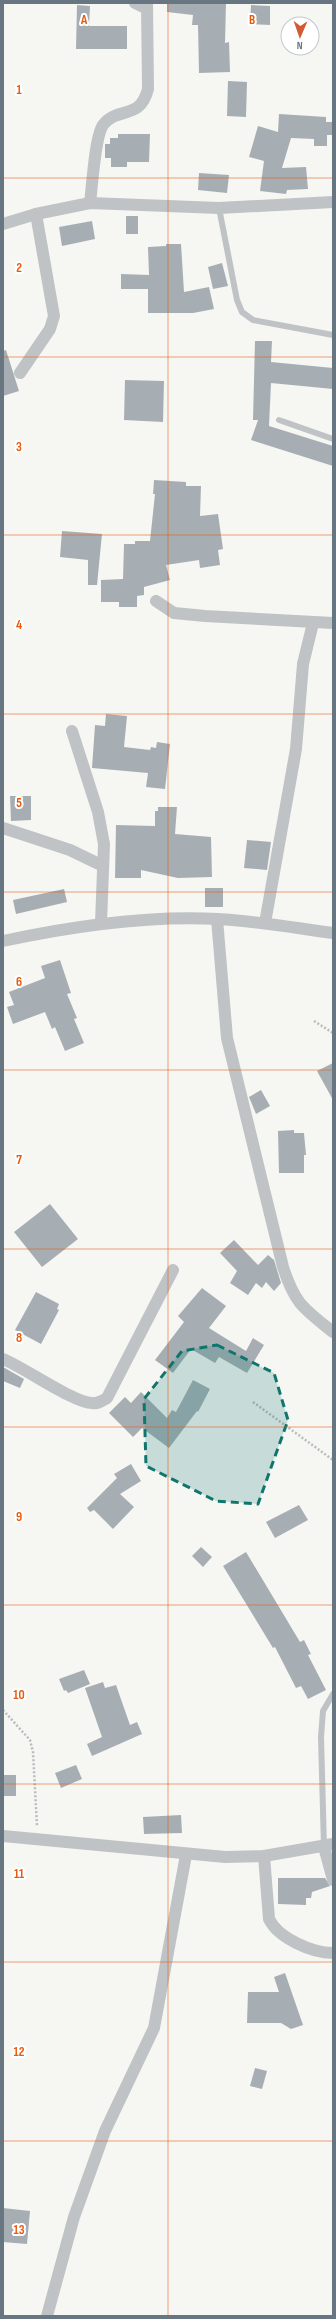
<svg xmlns="http://www.w3.org/2000/svg" width="336" height="2319" font-family="'Sofia Sans Condensed',sans-serif">
<rect width="100%" height="100%" fill="#f6f6f3"/>
<!-- building -->
<g fill="#a7aeb3">
<polygon points="167,3 226,3 225,43 229,42 230,72 199,73 198,25 192,25 193,15 167,12"/>
<polygon points="77,5 90,6 89,26 127,26 127,49 76,49"/>
<polygon points="251,5 270,6 270,25 250,24"/>
<polygon points="228,81 247,82 246,117 227,116"/>
<polygon points="279,114 326,117 326,122 333,122 333,135 327,135 327,146 314,146 314,139 291,138 282,168 306,167 308,189 287,190 286,194 260,191 264,161 249,157 258,126 278,132"/>
<polygon points="118,134 150,134 149,162 127,162 127,167 111,167 111,158 105,158 105,144 110,144 110,138 118,138"/>
<polygon points="199,173 229,175 227,193 198,190"/>
<rect x="126" y="216" width="12" height="18"/>
<polygon points="92,221 95,239 62,246 59,227"/>
<polygon points="166,244 181,244 184,292 209,287 214,309 193,313 148,313 148,289 121,289 121,274 149,275 148,247 166,246"/>
<polygon points="222,263 228,286 213,289 208,267"/>
<polygon points="255,341 272,341 271,362 333,368 333,389 271,383 269,426 333,446 333,466 251,440 258,420 253,420"/>
<polygon points="6,350 19,391 3,396 3,351"/>
<polygon points="125,380 164,381 163,422 124,420"/>
<polygon points="154,480 186,482 186,486 201,486 200,516 218,514 223,549 218,550 220,565 200,568 199,560 166,565 170,580 144,587 144,595 137,596 137,607 119,607 119,602 101,602 101,580 123,579 124,544 135,544 135,541 150,541 155,494 153,494"/>
<polygon points="62,531 102,534 97,585 88,585 88,560 60,557"/>
<polygon points="106,714 127,716 124,747 150,750 151,747 156,748 157,742 170,744 165,789 146,787 148,773 92,768 95,725 105,726"/>
<polygon points="10,796 31,796 31,820 11,821"/>
<polygon points="158,807 177,807 175,834 211,837 212,877 178,878 141,870 141,878 115,878 116,825 155,826 155,811 158,811"/>
<polygon points="247,840 271,842 267,870 244,868"/>
<rect x="205" y="888" width="18" height="19"/>
<polygon points="64,889 67,902 16,914 13,900"/>
<polygon points="60,960 71,993 67,994 77,1018 74,1019 84,1043 65,1051 55,1027 52,1029 45,1012 13,1024 7,1007 14,1005 9,992 45,978 41,966"/>
<polygon points="333,1063 333,1100 317,1071"/>
<polygon points="261,1090 270,1106 256,1114 249,1097"/>
<polygon points="294,1130 294,1133 304,1133 306,1155 304,1155 304,1173 279,1173 278,1131"/>
<polygon points="50,1204 78,1239 42,1267 14,1232"/>
<polygon points="234,1240 258,1265 268,1255 274,1260 281,1283 274,1291 266,1282 262,1288 256,1283 248,1295 230,1283 237,1271 220,1253"/>
<polygon points="202,1288 226,1306 209,1328 246,1351 253,1338 264,1345 247,1373 219,1357 215,1363 191,1349 173,1373 155,1360 184,1322 178,1316"/>
<polygon points="36,1292 59,1304 57,1309 59,1310 41,1344 15,1330"/>
<polygon points="3,1367 24,1379 20,1388 3,1381"/>
<polygon points="193,1380 210,1389 198,1412 197,1411 169,1448 142,1428 133,1437 109,1413 125,1397 131,1403 141,1392 167,1418 172,1410 176,1412"/>
<polygon points="131,1464 141,1481 120,1494 134,1507 113,1529 94,1510 90,1512 87,1508 117,1478 114,1474"/>
<polygon points="299,1505 308,1520 275,1538 266,1522"/>
<polygon points="201,1547 212,1557 203,1567 192,1556"/>
<polygon points="246,1552 300,1642 304,1640 311,1654 308,1655 326,1690 308,1699 301,1686 296,1688 275,1647 273,1648 223,1566"/>
<polygon points="84,1670 90,1684 68,1693 66,1690 64,1691 59,1679"/>
<polygon points="103,1682 105,1688 116,1685 130,1725 137,1722 142,1734 92,1756 87,1744 102,1737 85,1688"/>
<polygon points="76,1765 82,1779 61,1788 55,1773"/>
<rect x="3" y="1775" width="13" height="21"/>
<polygon points="181,1815 182,1833 144,1834 143,1817"/>
<polygon points="278,1878 325,1878 330,1886 312,1892 311,1898 306,1898 306,1905 278,1904"/>
<polygon points="285,1973 303,2025 291,2029 281,2023 247,2023 248,1992 279,1992 274,1977"/>
<polygon points="255,2068 267,2071 262,2089 250,2086"/>
<polygon points="3,2208 30,2211 27,2244 3,2242"/>
</g>
<g fill="none" stroke-linecap="round" stroke-linejoin="round">
<!-- path -->
<g stroke="#b9bcbe" stroke-width="2.5" stroke-dasharray="2 2" stroke-linecap="butt">
<polyline points="314,1021 333,1033"/>
<polyline points="253,1402 333,1460"/>
<polyline points="3,1710 30,1740 33,1752 37,1826"/>
</g>
<!-- lane -->
<g stroke="#bfc3c6" stroke-width="6">
<polyline points="219,208 237,300 242,312 253,320 333,335"/>
<polyline points="279,420 333,439"/>
<polyline points="324,1847 321,1737 323,1711 333,1694"/>
</g>
<!-- street -->
<g stroke="#bfc3c6" stroke-width="12">
<polyline points="135,3 147,9"/>
<path d="M90,203C92,188 95,136 103,125C117,106 140,121 148,89L147,3"/>
<polyline points="3,224 36,214 90,203 219,208 333,202"/>
<polyline points="20,373 50,329 54,316 36,214"/>
<polyline points="156,601 174,613 205,616 333,623"/>
<polyline points="72,731 98,812 104,844 101,923"/>
<polyline points="3,828 70,850 103,866"/>
<path d="M217,919L227,1038L283,1267C295,1304 303,1308 333,1332"/>
<polyline points="265,923 296,749 303,664 313,623"/>
<path d="M3,941C73,926 146,915 218,919C256,921 295,928 333,933"/>
<path d="M3,1359C25,1368 74,1403 92,1403C98,1404 102,1401 107,1398L173,1270"/>
<polyline points="3,1836 225,1857 264,1856 333,1844"/>
<polyline points="324,1847 333,1880"/>
<path d="M264,1856L269,1919C278,1938 312,1953 333,1953"/>
<polyline points="47,2316 74,2217 105,2131 154,2028 186,1855"/>
</g>
</g>
<!-- marked area -->
<path fill="#0f766e" fill-opacity="0.2" stroke="#0f766e" stroke-width="3" stroke-dasharray="8 5" stroke-linejoin="round" d="M217,1345L274,1373L288,1420L258,1504L216,1501L146,1466L144,1399L182,1351Z"/>
<!-- grid -->
<path fill="none" stroke="#e8590c" stroke-width="1" stroke-opacity="0.55" d="M168,3V2316M3,178H333M3,357H333M3,535H333M3,714H333M3,892H333M3,1070H333M3,1249H333M3,1427H333M3,1605H333M3,1784H333M3,1962H333M3,2141H333"/>
<g font-size="13" text-anchor="middle" font-weight="bold" fill="#e8590c" stroke="#fff" stroke-width="4" stroke-linejoin="round" paint-order="stroke">
<text x="84" y="24">A</text>
<text x="252" y="24">B</text>
<text x="19" y="94">1</text>
<text x="19" y="272">2</text>
<text x="19" y="451">3</text>
<text x="19" y="629">4</text>
<text x="19" y="807">5</text>
<text x="19" y="986">6</text>
<text x="19" y="1164">7</text>
<text x="19" y="1342">8</text>
<text x="19" y="1521">9</text>
<text x="19" y="1699">10</text>
<text x="19" y="1878">11</text>
<text x="19" y="2056">12</text>
<text x="19" y="2234">13</text>
</g>
<!-- border -->
<rect width="336" height="2319" fill="none" stroke="#677681" stroke-width="8"/>
<!-- north arrow -->
<g transform="translate(300 36) rotate(182)"><circle r="19" fill="#ffffff" stroke="#c2c8cd"/>
<path d="M0-3L7 15L0 10L-7 15Z" fill="#d45a35"/>
<text y="-6" font-size="11" font-weight="bold" text-anchor="middle" fill="#677681">N</text>
</g>
</svg>
